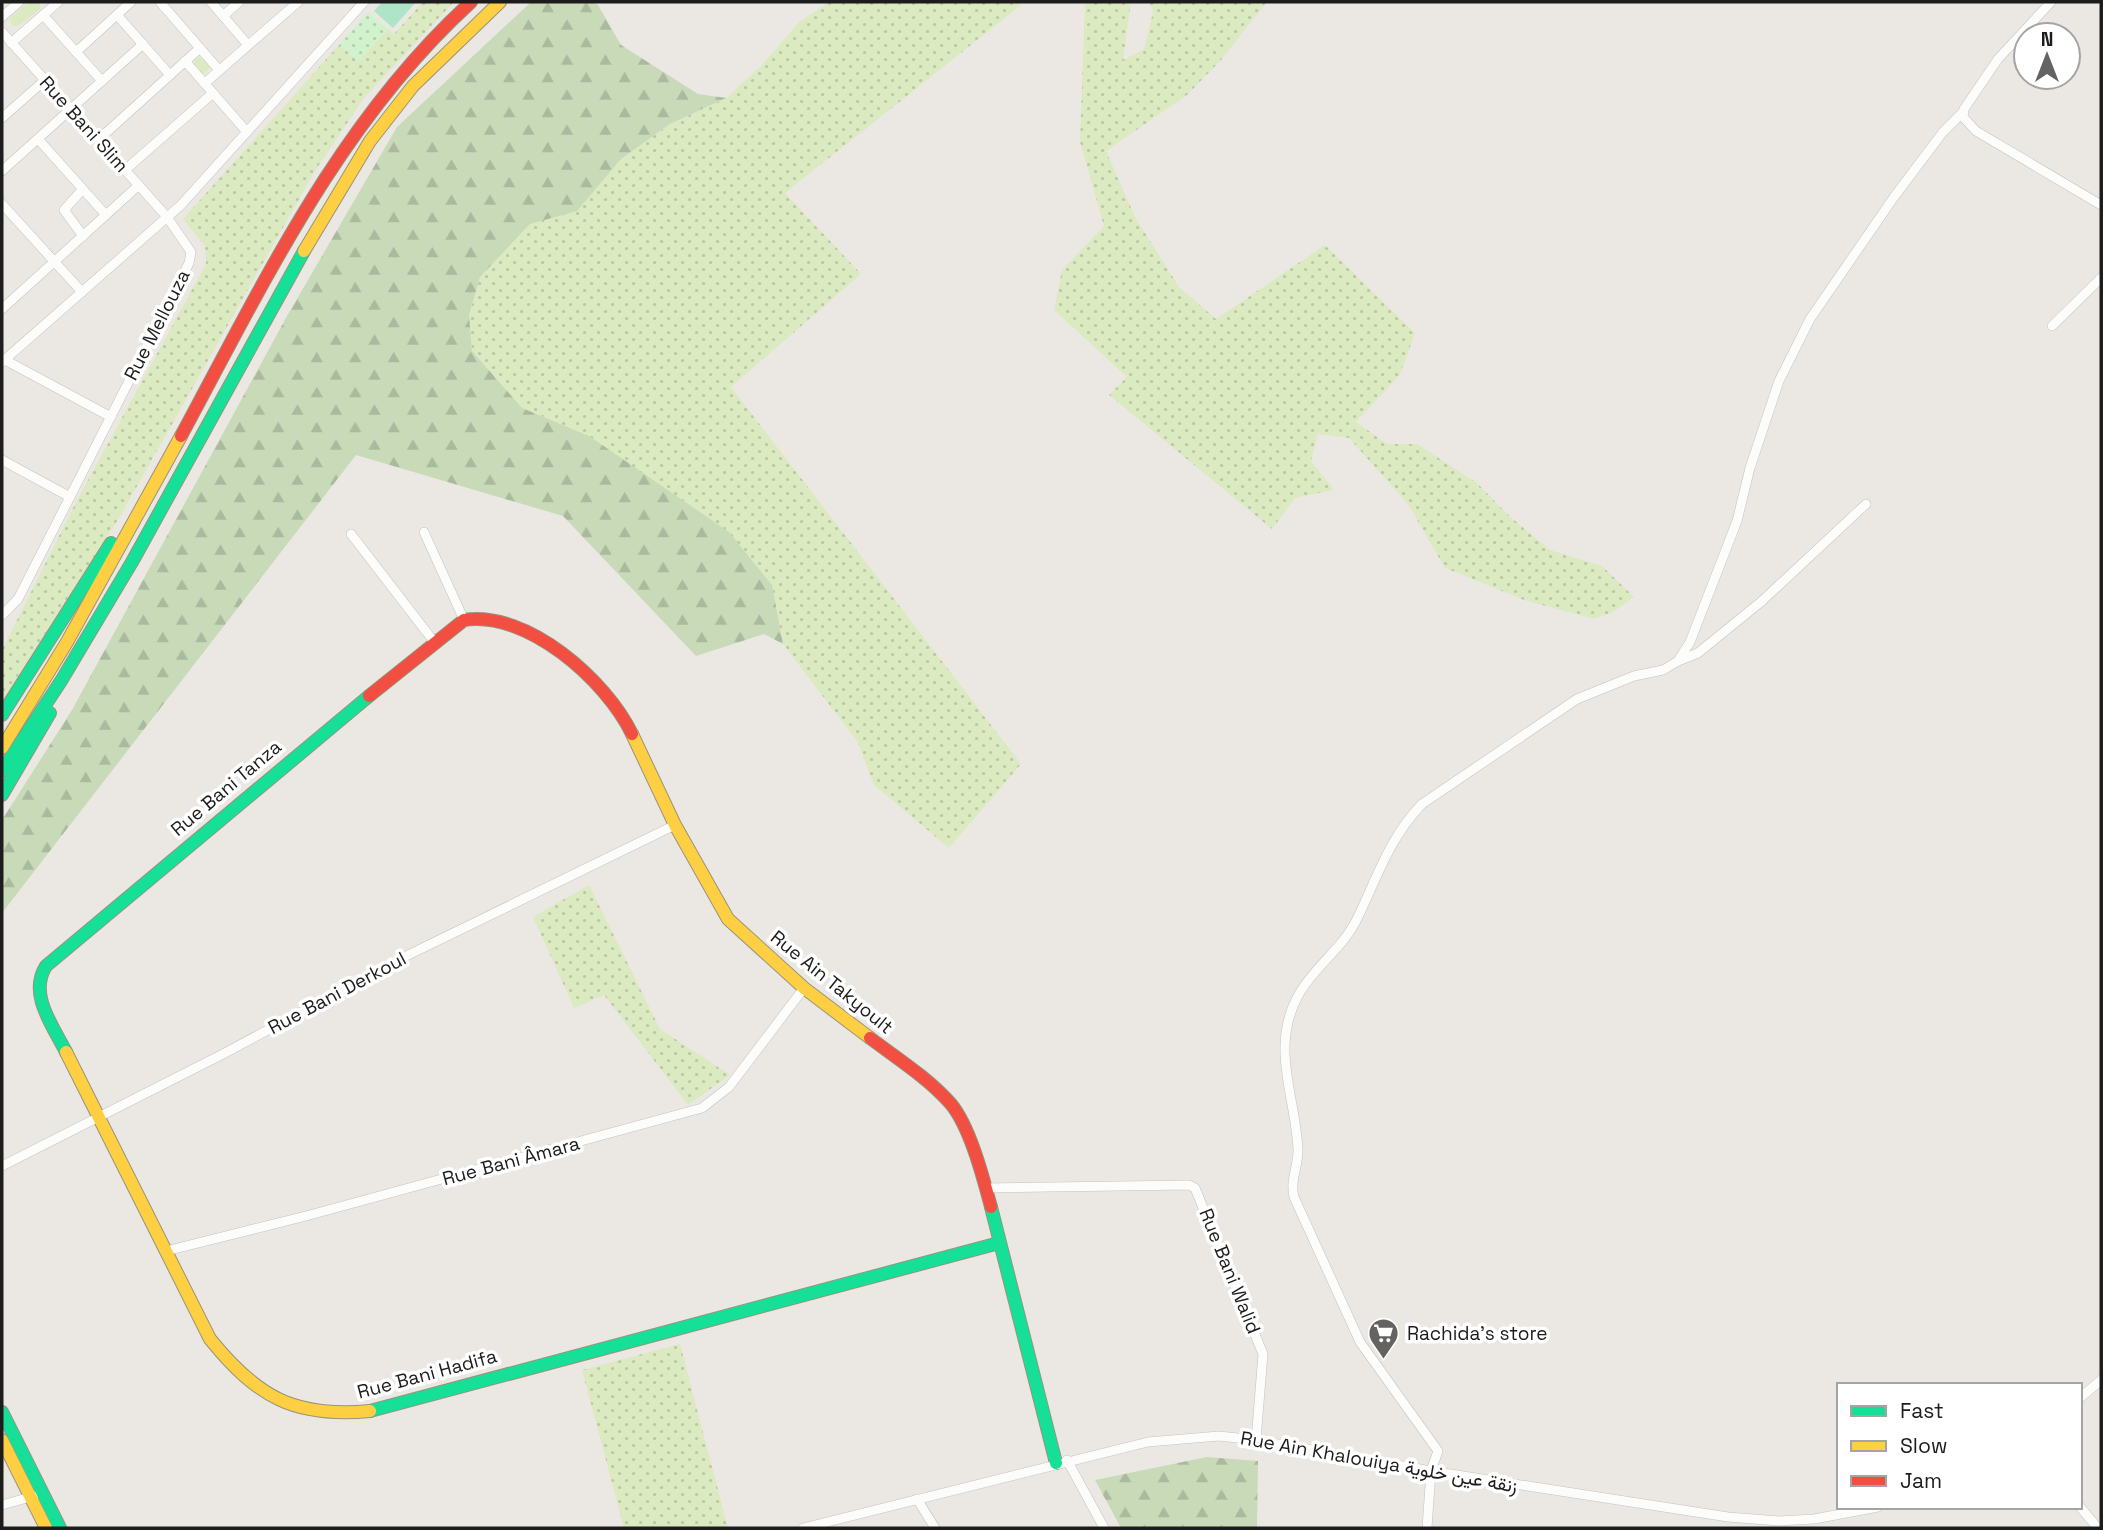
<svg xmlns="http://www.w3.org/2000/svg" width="2103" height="1530" font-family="'Space Grotesk',Vazirmatn,sans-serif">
<defs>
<pattern id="grass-dots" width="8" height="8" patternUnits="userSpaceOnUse" patternTransform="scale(1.75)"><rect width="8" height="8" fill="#dbeac1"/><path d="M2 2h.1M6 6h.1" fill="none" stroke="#bbc8a5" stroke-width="1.8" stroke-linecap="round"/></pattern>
<pattern id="forest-firs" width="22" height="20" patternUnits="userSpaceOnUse" patternTransform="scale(1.75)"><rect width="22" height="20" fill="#c8dab8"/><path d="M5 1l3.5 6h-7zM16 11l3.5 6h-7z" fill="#abba9e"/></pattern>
<pattern id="park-dots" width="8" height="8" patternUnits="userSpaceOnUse" patternTransform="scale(1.75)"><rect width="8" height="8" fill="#d2f2cd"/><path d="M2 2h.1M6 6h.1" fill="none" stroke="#b4cfaf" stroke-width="1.8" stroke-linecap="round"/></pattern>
</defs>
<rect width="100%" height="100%" fill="#ebe8e4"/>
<!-- grass -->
<g fill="url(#grass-dots)">
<polygon points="423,2 454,2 364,98 315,171 119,518 2,701 2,650 76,502 206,264 205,246 183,219 339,45 358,61 388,29 394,34"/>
<polygon points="829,2 1019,2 1021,5 785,193 861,274 731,387 1021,764 949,848 874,785 857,741 783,644 772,585 655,484 589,436 522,408 472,351 469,315 480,277 530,224 577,210 621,159 670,124 726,98 762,65 798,23"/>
<polygon points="1085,2 1131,2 1123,60 1144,49 1153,12 1149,2 1267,2 1220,61 1187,95 1106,151 1135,217 1179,287 1216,319 1325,245 1415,333 1400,375 1356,422 1387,444 1417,444 1477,483 1507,514 1550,550 1602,566 1634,597 1613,612 1594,619 1524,600 1445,568 1408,504 1349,438 1318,434 1311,461 1334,490 1295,498 1272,529 1109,395 1127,377 1054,310 1062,270 1104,226 1080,142"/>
<polygon points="589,885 660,1029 730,1075 688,1105 604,995 574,1008 533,917"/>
<polygon points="680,1344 728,1528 624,1528 582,1370"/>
</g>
<!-- forest -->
<g fill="url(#forest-firs)">
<polygon points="531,2 592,2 598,5 621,45 698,94 726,98 670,124 621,159 577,211 530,224 480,277 469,315 472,351 522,408 589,436 729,532 772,585 783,644 764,634 696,656 563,516 356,455 2,913 2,820 72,710 287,316 397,127"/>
<polygon points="1207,1457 1258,1461 1257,1528 1121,1528 1095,1480"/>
</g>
<!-- park -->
<polygon fill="url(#park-dots)" points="368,12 388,29 358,62 339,45"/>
<!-- garden -->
<g fill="#dbeac1">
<polygon points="28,2 40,2 40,9 18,26 12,26 10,18"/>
<circle cx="202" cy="65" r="8"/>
</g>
<!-- pitch -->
<polygon fill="#aee4c7" points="382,2 416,2 393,28 374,11"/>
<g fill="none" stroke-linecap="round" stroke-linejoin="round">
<defs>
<g id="street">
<polyline points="160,2 219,70"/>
<polyline points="211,2 248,45"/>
<polyline points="2051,2 1998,59 1964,109 1963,117 1976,131 2101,205"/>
<polyline points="43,15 102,81"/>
<polyline points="117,15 170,75"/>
<polyline points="223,16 239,2"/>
<polyline points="2,17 19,2"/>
<polyline points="2,32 167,217 191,252 189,263 18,599 2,615"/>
<polyline points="11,43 58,2"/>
<polyline points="76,52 131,2"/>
<polyline points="185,61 247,132"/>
<polyline points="205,83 298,2"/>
<polyline points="2,118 45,80"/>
<polyline points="38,139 106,215"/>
<polyline points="98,140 200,48"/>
<polyline points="125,170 213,93"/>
<polyline points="2,171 143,44"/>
<polyline points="82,190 64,210 83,236"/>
<polyline points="2,204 82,292"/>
<polyline points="2,309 139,185"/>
<polyline points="2052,326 2101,278"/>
<polyline points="5,360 111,417"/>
<polyline points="2,362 181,205 364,2"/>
<polyline points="2,460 70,497"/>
<polyline points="424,532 464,620"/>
<polyline points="351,534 435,643"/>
<polyline points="1678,661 1698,653 1762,601 1866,504"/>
<polyline points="2,1166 223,1054 400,959 675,825"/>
<polyline points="986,1188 1189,1185 1195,1188 1263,1354 1256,1440"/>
<polyline points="166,1251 306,1216 702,1108 729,1087 804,988"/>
<polyline points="2080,1398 2101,1380"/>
<polyline points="1067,1460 1104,1528"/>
<polyline points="917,1499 935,1528"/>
<polyline points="2,1505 34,1496"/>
<polyline points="2080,1507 2096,1526"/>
<polyline points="803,1528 1148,1442 1219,1436 1256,1440 1431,1471 1728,1517 1779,1521 1814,1519 1878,1507"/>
<path d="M1427,1528L1431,1471L1438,1451L1360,1342L1294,1197C1290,1180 1298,1167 1298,1150C1296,1097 1269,1047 1299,994C1314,967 1343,948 1357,919C1377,878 1389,838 1422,804L1577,699L1634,676L1663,670L1678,661L1690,642L1737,521L1750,468L1779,381L1810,319L1894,197L1943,132L1962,113"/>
</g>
<g id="fast">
<polyline points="2,715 111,543"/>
<polyline points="2,771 61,681 132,562 304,251"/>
<polyline points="2,795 50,713"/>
<path d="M66,1052C53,1026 28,994 46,966L369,696"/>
<polyline points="991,1207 1056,1463"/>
<polyline points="370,1411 999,1243"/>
<polyline points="2,1412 60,1528"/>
</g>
<g id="slow">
<polyline points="304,251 370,141 413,86 500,2"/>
<polyline points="632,734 675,825 728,919 804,988 870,1038"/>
<polyline points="2,748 67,642 181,436"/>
<path d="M66,1052L210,1339C257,1397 294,1418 370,1411"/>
<polyline points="2,1440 46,1528"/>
</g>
<g id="jam">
<path d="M181,436C264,282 340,121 471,2"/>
<path d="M369,696L464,620C527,610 606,680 632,734"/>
<path d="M870,1038C898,1059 928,1078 951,1104C970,1127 983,1177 991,1207"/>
</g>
</defs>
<!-- street casing -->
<use href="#street" stroke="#c3c2c0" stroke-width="10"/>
<!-- fast casing -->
<use href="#fast" stroke="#96947c" stroke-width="14"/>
<!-- slow casing -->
<use href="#slow" stroke="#96947c" stroke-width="14"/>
<!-- jam casing -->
<use href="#jam" stroke="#96947c" stroke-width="14"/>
<!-- street -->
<use href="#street" stroke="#fcfcfb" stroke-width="9"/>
<!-- fast -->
<use href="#fast" stroke="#16e098" stroke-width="12"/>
<!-- slow -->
<use href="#slow" stroke="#ffcf43" stroke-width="12"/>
<!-- jam -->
<use href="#jam" stroke="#f24e42" stroke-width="12"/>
</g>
<!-- icons -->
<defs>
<symbol id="supermarket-pin" viewBox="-11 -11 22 30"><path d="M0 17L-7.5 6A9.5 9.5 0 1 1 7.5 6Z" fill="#646362" stroke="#fff"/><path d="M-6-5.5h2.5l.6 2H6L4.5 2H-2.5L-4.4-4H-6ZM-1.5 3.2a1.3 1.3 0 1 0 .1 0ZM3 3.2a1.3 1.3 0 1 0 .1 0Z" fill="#fff"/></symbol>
</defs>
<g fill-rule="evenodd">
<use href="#supermarket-pin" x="1366" y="1316" width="35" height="47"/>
</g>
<g text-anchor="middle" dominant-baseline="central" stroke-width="7" stroke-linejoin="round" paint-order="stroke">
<!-- street labels -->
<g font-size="19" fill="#1c1c1c" stroke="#fff">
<text transform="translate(84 124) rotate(48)">Rue Bani Slim</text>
<text transform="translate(157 325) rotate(-63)">Rue Mellouza</text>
<text transform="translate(226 788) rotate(-40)">Rue Bani Tanza</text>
<text transform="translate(832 982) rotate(39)">Rue Ain Takyoult</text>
<text transform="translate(337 993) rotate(-28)">Rue Bani Derkoul</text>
<text transform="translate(511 1161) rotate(-15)">Rue Bani Âmara</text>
<text transform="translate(1230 1271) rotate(68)">Rue Bani Walid</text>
<text transform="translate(427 1374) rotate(-15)">Rue Bani Hadifa</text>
<text transform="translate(1379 1462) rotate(10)">Rue Ain Khalouiya زنقة عين خلوية</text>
</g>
<!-- poi labels -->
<g font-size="19" fill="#1c1c1c" stroke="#fff" text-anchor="start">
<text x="1407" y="1333">Rachida's store</text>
</g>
</g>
<!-- border -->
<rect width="2103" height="1530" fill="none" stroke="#1c1c1c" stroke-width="7"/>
<!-- legend -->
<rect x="1837" y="1383" width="245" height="126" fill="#ffffff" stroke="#a4a4a4" stroke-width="2"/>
<rect x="1851" y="1406" width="35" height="10" fill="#16e098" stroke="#a4a4a4" stroke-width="2"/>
<text x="1900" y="1418" font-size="21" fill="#1c1c1c">Fast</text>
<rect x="1851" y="1441" width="35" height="10" fill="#ffcf43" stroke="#a4a4a4" stroke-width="2"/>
<text x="1900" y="1453" font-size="21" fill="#1c1c1c">Slow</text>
<rect x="1851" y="1476" width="35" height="10" fill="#f24e42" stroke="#a4a4a4" stroke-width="2"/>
<text x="1900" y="1488" font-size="21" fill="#1c1c1c">Jam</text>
<!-- north arrow -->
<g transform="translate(2047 56)"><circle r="33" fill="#ffffff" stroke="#a4a4a4" stroke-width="2"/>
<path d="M0-5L12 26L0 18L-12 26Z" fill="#646362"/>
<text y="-10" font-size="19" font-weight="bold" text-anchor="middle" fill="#1c1c1c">N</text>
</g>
</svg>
